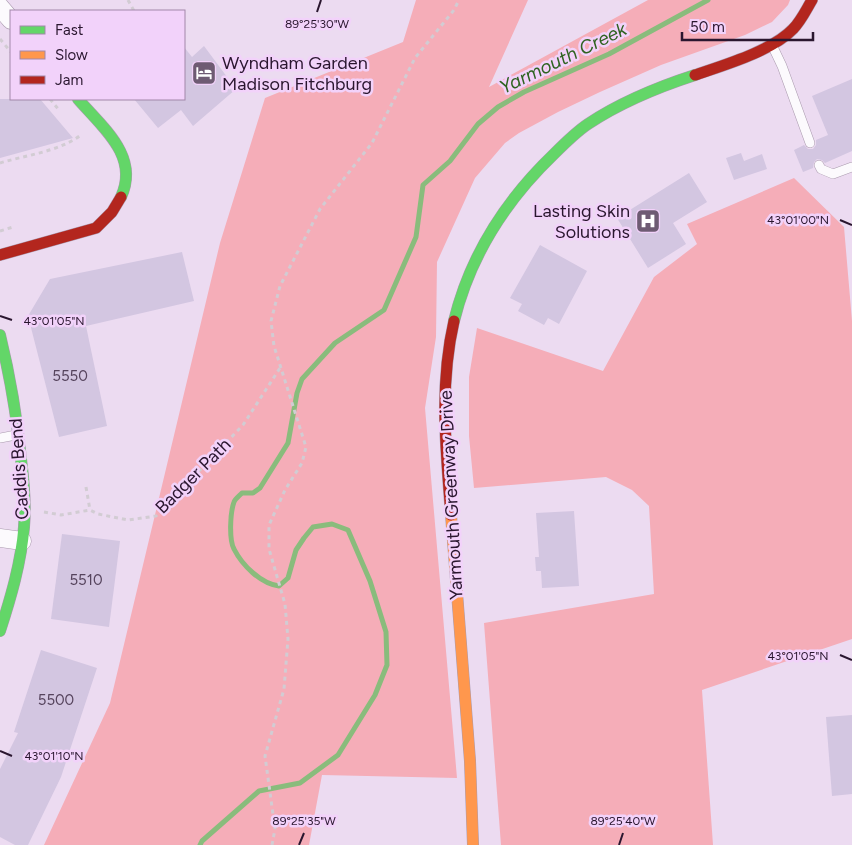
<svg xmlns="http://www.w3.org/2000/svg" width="852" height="845" font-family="Figtree,sans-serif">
<rect width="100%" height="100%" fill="#ecdbf1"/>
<!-- green -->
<g fill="#f5adb8">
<polygon points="416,0 528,0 489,87 648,0 790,0 788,5 772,22 745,35 661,65 600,92 558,112 519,133 505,143 475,178 437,262 436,337 425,408 457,778 322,775 309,845 44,845 110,703 220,243 265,98 403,42"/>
<polygon points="794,178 844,227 852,321 852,639 702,690 713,845 501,845 484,623 654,594 649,506 632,490 606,477 474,488 469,436 469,377 477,328 603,371 654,277 697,244 687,224"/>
</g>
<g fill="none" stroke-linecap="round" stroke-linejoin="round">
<!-- stream -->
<path stroke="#89bc7c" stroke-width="5" d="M200,845L202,841L259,791L300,783L338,755L375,695L387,665L386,632L370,581L348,530L332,524L313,527L304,538L296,550L288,578L279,586C261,584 242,565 234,549C229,540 230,513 234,502C235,499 239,496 242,493H253L260,488L288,443L297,393L302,379L335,343L384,310L416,237L423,185L450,161L478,124L498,107L524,92L609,54L708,0"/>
</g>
<!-- building -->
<g fill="#d3c6e1">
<polygon points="204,46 236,89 193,126 181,110 158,128 134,99 184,99 184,47 192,57"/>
<polygon points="852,79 852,151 825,163 822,160 817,159 814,162 813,168 803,172 794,150 804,145 808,149 813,149 816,145 816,140 828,135 812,96"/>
<polygon points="0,99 40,99 73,138 0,158"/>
<polygon points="741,153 744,161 762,154 767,169 734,180 726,158"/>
<polygon points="689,173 707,202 673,223 686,244 648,268 617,218"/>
<polygon points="540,245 587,271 559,324 548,318 544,325 518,311 522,304 510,298"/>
<polygon points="182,252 194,301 86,326 107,426 59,437 28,316 50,279"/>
<polygon points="574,511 579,586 542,588 541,571 536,571 535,557 539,557 536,513"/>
<polygon points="62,534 120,541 109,627 51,619"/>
<polygon points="41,650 97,668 61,777 28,845 15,845 0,837 0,769 18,733 14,732"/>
<polygon points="852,715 852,794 832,796 826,717"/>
</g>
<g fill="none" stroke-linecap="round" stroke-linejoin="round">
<defs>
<g id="lane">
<polyline points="772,45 782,66 810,143"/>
<polyline points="819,165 821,169 833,174 852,167"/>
<polyline points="0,438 16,435"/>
</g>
<g id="street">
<polyline points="0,7 11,20"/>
<polyline points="0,538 22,541"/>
</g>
<g id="fast">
<path d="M78,99C102,127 140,156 121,197"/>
<path d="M454,321C470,256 506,200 554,154C565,143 576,132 588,124C621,102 658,87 695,75"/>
<path d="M0,335C10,376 17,417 21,459C24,482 26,504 24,527C21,563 11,597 0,631"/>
</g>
<polyline id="slow" points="451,515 470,761 473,845"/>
<g id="jam">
<path d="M695,75C724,65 772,51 793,29C801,21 806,10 812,0"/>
<polyline points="0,255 96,228 112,212 121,197"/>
<path d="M451,515C446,450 439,386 454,321"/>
</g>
</defs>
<!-- lane casing -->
<use href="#lane" stroke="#aa9aae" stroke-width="10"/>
<!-- street casing -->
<use href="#street" stroke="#aa9aae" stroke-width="19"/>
<!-- fast casing -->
<use href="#fast" stroke="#aa9aae" stroke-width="12"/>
<!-- slow casing -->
<use href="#slow" stroke="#aa9aae" stroke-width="12"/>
<!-- jam casing -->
<use href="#jam" stroke="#aa9aae" stroke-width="12"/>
<!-- path -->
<g stroke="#d2ccd3" stroke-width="3" stroke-dasharray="4 4" stroke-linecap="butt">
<polyline points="128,0 134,11"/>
<polyline points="0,39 11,52"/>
<polyline points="50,99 59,110"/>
<path d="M0,163C26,155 58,152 81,135"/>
<polyline points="0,231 13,227"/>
<polyline points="86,487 90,510"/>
<polyline points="44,512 61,515 90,510 98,514 128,520 156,516 243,425 280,368"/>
<polyline points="272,845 275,829 265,756 284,689 288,639 285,604 269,549 269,525 285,490 302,463 306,447 274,346 271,321 280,286 320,209 372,143 415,58 454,10 459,0"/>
</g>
<!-- lane -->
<use href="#lane" stroke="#fcfafd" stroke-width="9"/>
<!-- street -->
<use href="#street" stroke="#fcfafd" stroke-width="18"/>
<!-- fast -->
<use href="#fast" stroke="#63d668" stroke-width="11"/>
<!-- slow -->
<use href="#slow" stroke="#ff974d" stroke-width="11"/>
<!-- jam -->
<use href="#jam" stroke="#b3261e" stroke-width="11"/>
</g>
<!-- ticks -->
<path fill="none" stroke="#2a162f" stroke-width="2" d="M317,12L321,0M840,220L852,225M0,316L12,320M840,655L852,660M0,751L12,756M299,845L304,833M619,845L623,833"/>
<!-- icons -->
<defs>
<symbol id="hotel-square" viewBox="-11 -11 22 22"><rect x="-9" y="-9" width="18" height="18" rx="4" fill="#6e5b73" stroke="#f2d2fa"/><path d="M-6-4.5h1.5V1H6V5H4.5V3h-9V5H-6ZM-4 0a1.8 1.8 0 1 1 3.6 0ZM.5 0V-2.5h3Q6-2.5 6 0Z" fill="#fff"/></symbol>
<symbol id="hospital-square" viewBox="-11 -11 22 22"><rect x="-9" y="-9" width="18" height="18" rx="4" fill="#6e5b73" stroke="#f2d2fa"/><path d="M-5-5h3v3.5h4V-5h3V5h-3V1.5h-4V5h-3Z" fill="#fff"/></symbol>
</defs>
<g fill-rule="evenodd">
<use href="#hotel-square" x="190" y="59" width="28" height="28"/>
<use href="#hospital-square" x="634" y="207" width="28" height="28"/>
</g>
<g text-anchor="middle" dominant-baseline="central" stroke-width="5" stroke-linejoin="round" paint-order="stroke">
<!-- number labels -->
<g font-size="15" fill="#56445d">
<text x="70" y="376">5550</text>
<text x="86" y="580">5510</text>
<text x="56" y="700">5500</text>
</g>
<!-- poi labels -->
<g font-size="18" fill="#2a162f" stroke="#f2d2fa" text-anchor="start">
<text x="222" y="63">Wyndham Garden<tspan x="222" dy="21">Madison Fitchburg</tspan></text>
<text x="630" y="211" text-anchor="end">Lasting Skin<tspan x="630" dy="21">Solutions</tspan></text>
</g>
<!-- street labels -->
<g font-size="18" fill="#2a162f" stroke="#f2d2fa">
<text transform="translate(19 469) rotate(-94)">Caddis Bend</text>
<text transform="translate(193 476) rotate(-45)">Badger Path</text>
<text transform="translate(451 495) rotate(-93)">Yarmouth Greenway Drive</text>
</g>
<!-- water labels -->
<g font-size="19" font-style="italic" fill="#2f6321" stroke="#f2d2fa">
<text transform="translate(563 58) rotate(-26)">Yarmouth Creek</text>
</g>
</g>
<g font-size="12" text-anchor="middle" fill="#2a162f" stroke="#f2d2fa" stroke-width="5" stroke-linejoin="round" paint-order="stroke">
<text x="317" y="28">89°25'30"W</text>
<text x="798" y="224">43°01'00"N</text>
<text x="54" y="325">43°01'05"N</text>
<text x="798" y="660">43°01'05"N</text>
<text x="54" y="760">43°01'10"N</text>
<text x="304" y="825">89°25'35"W</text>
<text x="623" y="825">89°25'40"W</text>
</g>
<!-- legend -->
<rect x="10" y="10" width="175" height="90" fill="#f2d2fa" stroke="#a287a9"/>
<rect x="20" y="26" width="25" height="8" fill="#63d668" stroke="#a287a9"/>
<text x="55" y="35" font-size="15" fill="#2a162f">Fast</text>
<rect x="20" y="51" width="25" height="8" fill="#ff974d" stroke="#a287a9"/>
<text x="55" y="60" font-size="15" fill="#2a162f">Slow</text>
<rect x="20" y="76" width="25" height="8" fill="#b3261e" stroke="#a287a9"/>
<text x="55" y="85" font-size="15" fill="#2a162f">Jam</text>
<!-- scale -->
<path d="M682 32v8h131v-8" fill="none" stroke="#2a162f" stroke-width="2.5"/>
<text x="690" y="32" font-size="15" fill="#2a162f" stroke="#f2d2fa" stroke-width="4" paint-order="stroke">50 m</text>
</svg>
